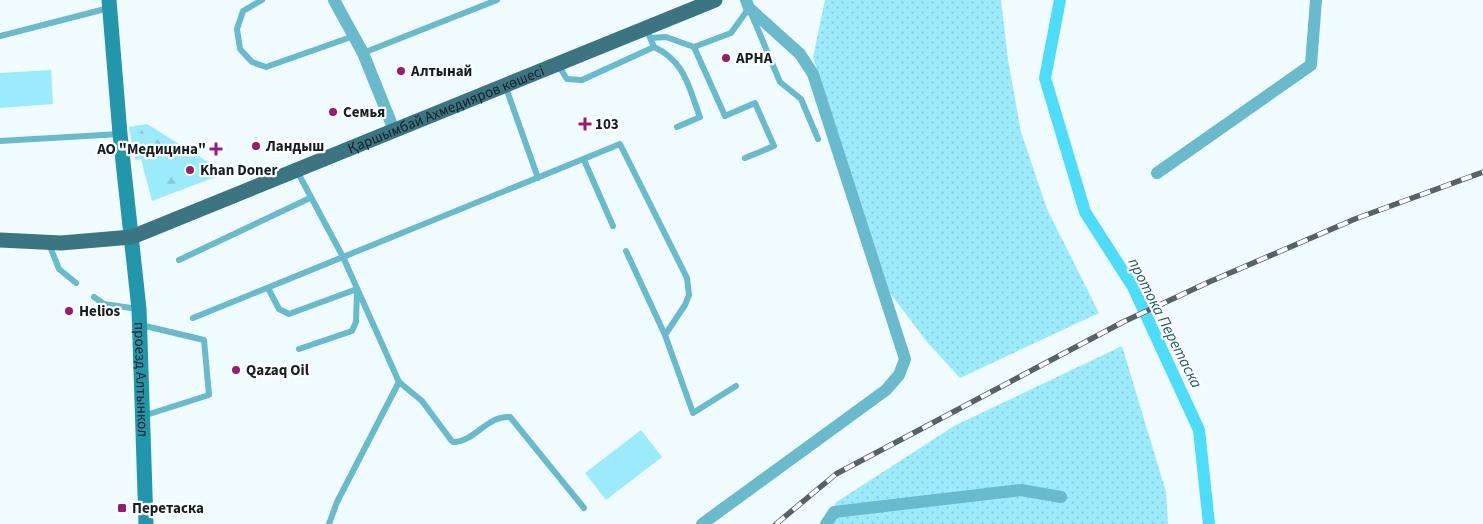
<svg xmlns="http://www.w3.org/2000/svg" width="1483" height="524" font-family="'Source Sans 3',sans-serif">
<defs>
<pattern id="forest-firs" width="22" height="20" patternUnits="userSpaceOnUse" patternTransform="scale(1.25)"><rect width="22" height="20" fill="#9cebfd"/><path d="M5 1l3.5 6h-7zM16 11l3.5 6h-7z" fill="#86c9d9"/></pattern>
<pattern id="garden-dots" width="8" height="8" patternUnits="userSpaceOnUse" patternTransform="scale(1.25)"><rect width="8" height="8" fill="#9cebfd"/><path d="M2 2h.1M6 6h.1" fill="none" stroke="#86c9d9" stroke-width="1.8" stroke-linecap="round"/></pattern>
</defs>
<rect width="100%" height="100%" fill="#f0fcff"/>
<!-- green -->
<g fill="#9cebfd">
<polygon points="51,70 53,104 0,108 0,73"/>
<polygon points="147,124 226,173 152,201 141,159 135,160 129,127"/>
<polygon points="641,430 662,457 606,500 585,473"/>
</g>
<!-- forest -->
<g fill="url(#forest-firs)">
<polygon points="150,127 182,151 171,151 159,154"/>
<polygon points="136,128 142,130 146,136 150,155 136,158 130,129"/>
<polygon points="173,157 179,157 177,173 179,189 169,192 160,160"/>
</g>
<!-- garden -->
<g fill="url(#garden-dots)">
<polygon points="825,0 1001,0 1008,60 1021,132 1047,209 1099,313 960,378 927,342 890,293 813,57"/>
<polygon points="1122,346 1166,492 1168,524 833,524 835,503 954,426"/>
</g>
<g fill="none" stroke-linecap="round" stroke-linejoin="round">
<!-- canal -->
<polyline stroke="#4dddfa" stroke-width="12" points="1060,0 1045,78 1085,212 1133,287 1199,430 1209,524"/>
<!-- lane -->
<g stroke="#68bacc" stroke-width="6">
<polyline points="262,0 243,11 237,29 240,49 252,62 266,67 354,36"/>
<polyline points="751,13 780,82 801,99 818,139"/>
<polyline points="0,36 109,8"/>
<polyline points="651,38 666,37 694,47 731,33 749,8"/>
<path d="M654,47C685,61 689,88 700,117L677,127"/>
<polyline points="694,47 725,116 755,103 774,146 745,158"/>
<polyline points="363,53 497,0"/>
<polyline points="558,65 567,79 582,80 654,47 646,28"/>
<polyline points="505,85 538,178"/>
<polyline points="0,141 120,134"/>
<polyline points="584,160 613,226"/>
<polyline points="297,171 343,257 620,144 687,278 689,295 685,305 665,335 693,413 736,386"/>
<polyline points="49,244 59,269 76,283"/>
<polyline points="626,251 665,335"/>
<polyline points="179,260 310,198"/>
<polyline points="268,288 279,309 289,314 357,289 356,322 352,331 299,349"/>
<polyline points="94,297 104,304 138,309"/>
<path d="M193,318L343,257L399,382L422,401L451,440L453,442C475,442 487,415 510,417L584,508"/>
<polyline points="141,325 204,340 209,395 143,416"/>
<polyline points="329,524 337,502 399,382"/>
</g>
<!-- street -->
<g stroke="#68bacc" stroke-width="12">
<polyline points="334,0 363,53 394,130"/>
<polyline points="1157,173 1311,65 1316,0"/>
<polyline points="702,524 886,390 899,375 905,359 813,74 800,54 749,8 746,0"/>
<polyline points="826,524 834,512 1021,490 1061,497"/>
</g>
<!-- secondary -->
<path stroke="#2296ab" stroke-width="15" id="s1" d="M109,0L120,134L139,309L146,524"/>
<!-- primary -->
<path stroke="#3c7582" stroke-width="15" id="s2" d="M0,240L61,243L132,237L715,0"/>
<defs>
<polyline id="rail" points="776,524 836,474 1123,322 1209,282 1355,219 1483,172"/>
</defs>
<!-- rail casing -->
<use href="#rail" stroke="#566265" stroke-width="5.5"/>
<!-- rail -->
<use href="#rail" stroke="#fff" stroke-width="4" stroke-dasharray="11" stroke-linecap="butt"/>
</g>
<!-- markers -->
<g fill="#951b76" stroke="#fff" stroke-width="2">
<circle cx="726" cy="58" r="5"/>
<circle cx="401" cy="71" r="5"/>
<circle cx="333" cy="112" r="5"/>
<path d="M582.5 116.5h5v5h5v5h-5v5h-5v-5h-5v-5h5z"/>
<circle cx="256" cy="146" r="5"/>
<path d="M213.5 141.5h5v5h5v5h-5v5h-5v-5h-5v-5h5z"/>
<circle cx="190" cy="170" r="5"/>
<circle cx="69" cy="311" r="5"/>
<circle cx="236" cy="370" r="5"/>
<rect x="117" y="503" width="10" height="10" rx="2.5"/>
</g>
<g text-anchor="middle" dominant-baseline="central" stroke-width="4.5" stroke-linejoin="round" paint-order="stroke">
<!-- poi labels -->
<g font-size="15" font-weight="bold" fill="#152023" stroke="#fff" text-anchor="start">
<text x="736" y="58">АРНА</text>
<text x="411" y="71">Алтынай</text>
<text x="343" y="112">Семья</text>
<text x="595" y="124">103</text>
<text x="266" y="146">Ландыш</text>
<text x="206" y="149" text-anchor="end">АО "Медицина"</text>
<text x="200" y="170">Khan Doner</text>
<text x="79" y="311">Helios</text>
<text x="246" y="370">Qazaq Oil</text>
<text x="132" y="508">Перетаска</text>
</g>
<!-- street labels -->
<g font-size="15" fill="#152023" stroke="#fff">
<text stroke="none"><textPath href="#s2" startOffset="471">Қаршымбай Ахмедияров көшесі</textPath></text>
<text stroke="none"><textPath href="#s1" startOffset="381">проезд Алтынкол</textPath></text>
</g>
<!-- water labels -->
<g font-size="16" font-style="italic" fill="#245e6a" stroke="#fff">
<text transform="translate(1165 323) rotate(63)">протока Перетаска</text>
</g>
</g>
</svg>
